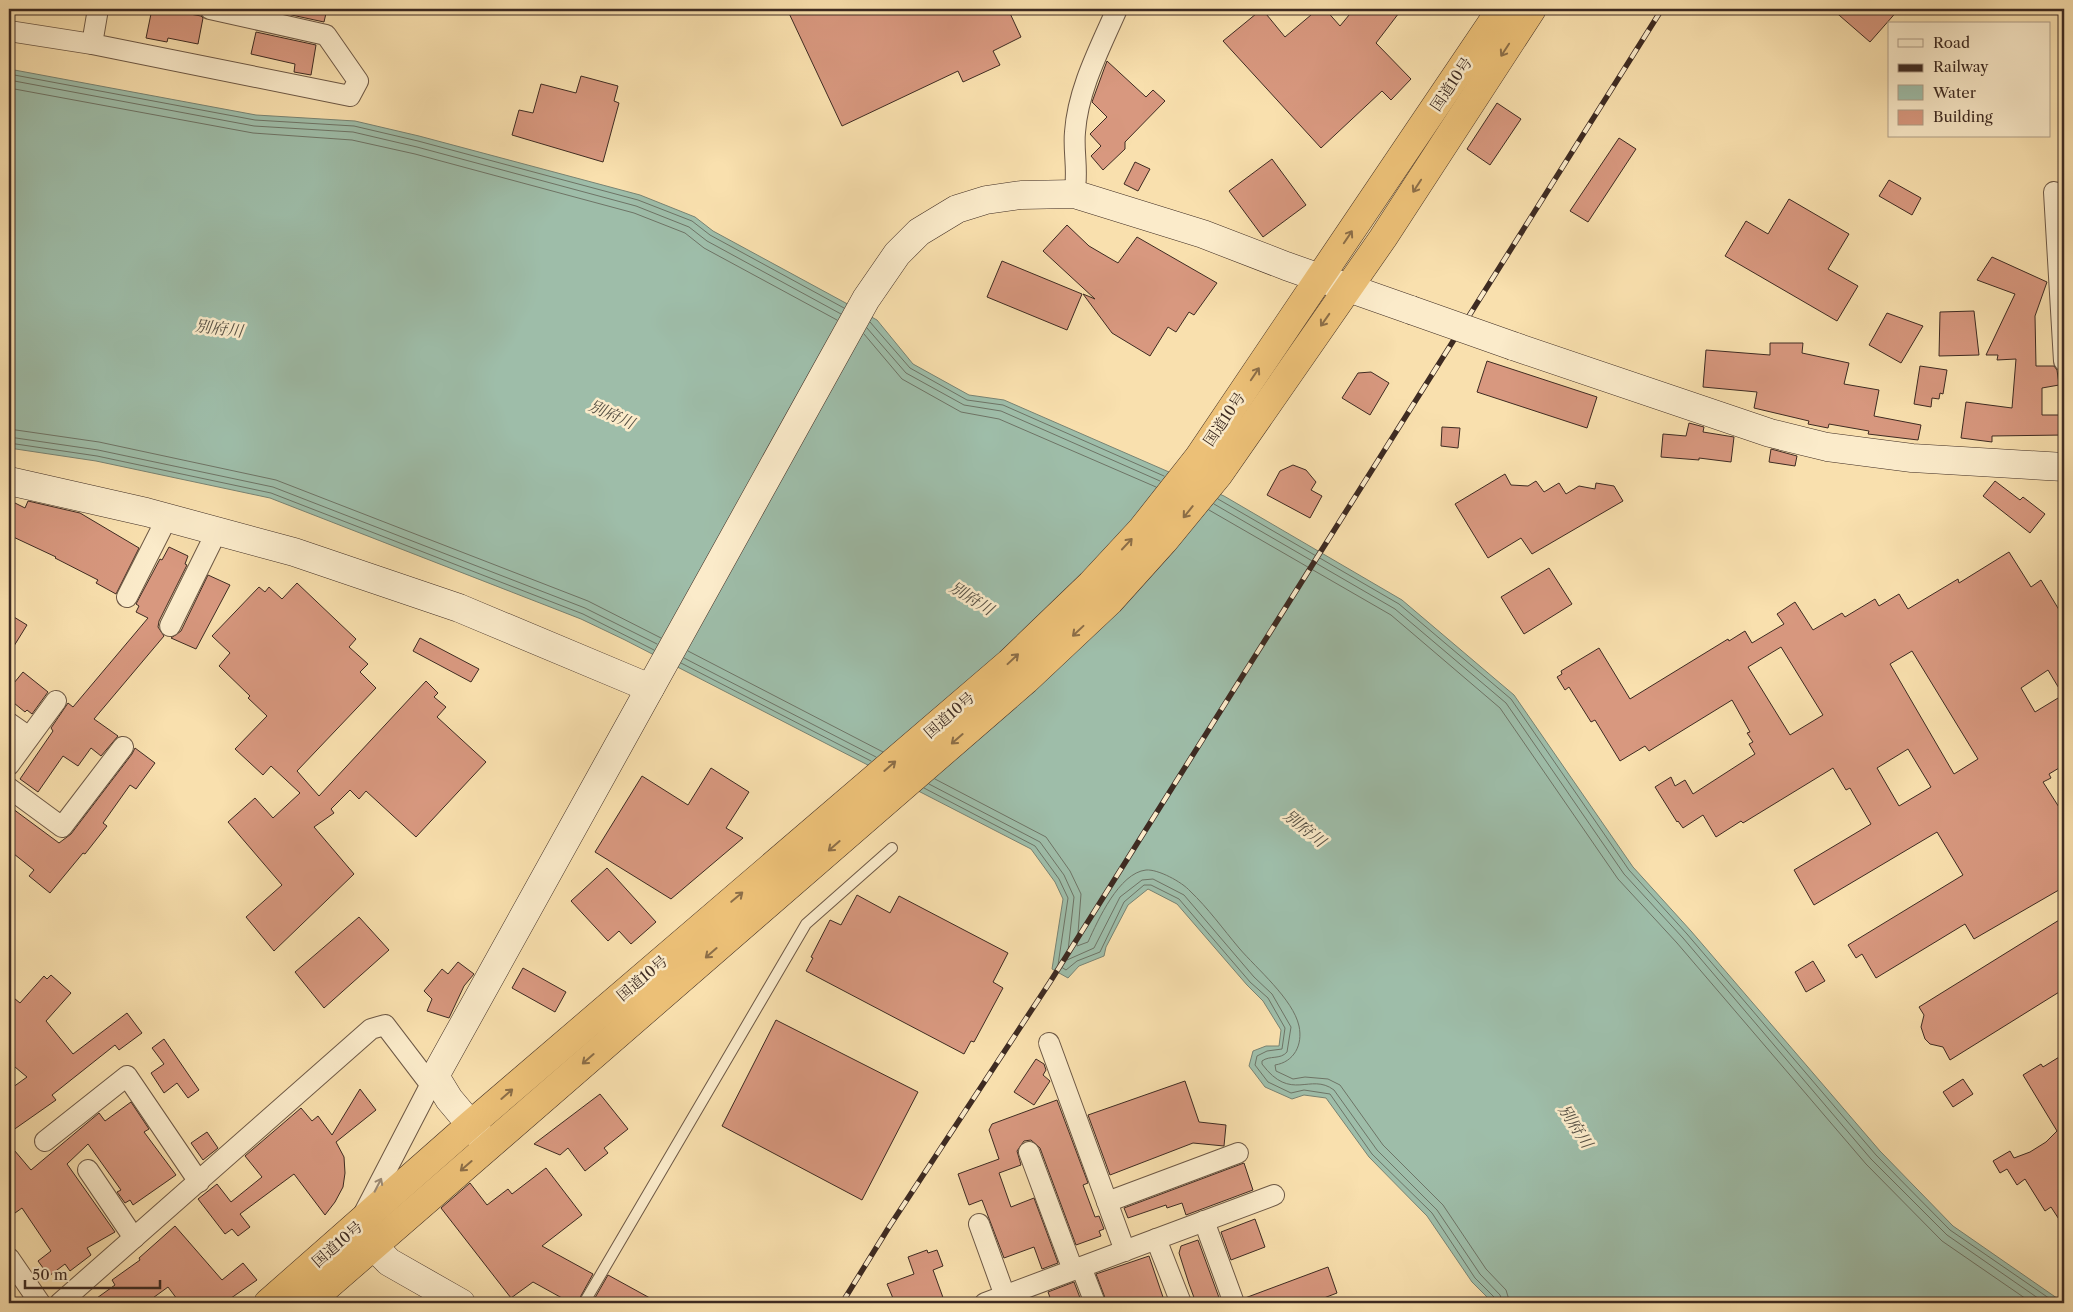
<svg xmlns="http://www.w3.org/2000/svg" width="2073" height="1312" font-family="'Libre Caslon Text','Noto Serif JP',serif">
<rect width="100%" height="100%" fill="#f9e0ae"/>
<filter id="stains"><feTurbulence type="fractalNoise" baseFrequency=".004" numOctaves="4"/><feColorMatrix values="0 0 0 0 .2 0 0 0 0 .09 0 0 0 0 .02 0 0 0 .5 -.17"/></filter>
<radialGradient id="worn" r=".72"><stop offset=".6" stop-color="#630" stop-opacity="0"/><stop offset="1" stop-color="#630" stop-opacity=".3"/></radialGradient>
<!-- water -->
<polygon fill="#9ebda9" stroke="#788373" points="9,69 256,115 355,121 419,136 640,195 695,217 713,231 877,320 913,364 969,395 1004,400 1224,496 1402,600 1514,695 1633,867 1691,931 1880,1151 1953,1226 2064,1303 1493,1303 1472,1282 1427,1216 1369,1157 1326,1098 1304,1095 1292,1099 1265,1087 1249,1066 1253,1051 1266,1046 1279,1046 1281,1030 1263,1001 1247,985 1177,904 1148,889 1128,905 1106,947 1104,956 1079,966 1068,978 1052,969 1063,899 1055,882 1031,849 625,640 581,619 270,498 96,461 9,448"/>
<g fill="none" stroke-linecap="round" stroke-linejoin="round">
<!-- shore -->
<g stroke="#6e7466" stroke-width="1">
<polyline points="9,74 255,120 354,126 418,141 638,200 692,221 710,235 844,308"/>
<polyline points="9,80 254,126 353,132 417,147 636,206 689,227 707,241 841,314"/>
<polyline points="9,88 253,133 352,140 415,154 634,213 685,233 704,248 837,320"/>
<polyline points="870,322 910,368 967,400 1003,405 1164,476"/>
<polyline points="867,328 906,373 964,405 1001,411 1160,481"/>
<polyline points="864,334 902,379 961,412 999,419 1156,487"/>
<polyline points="9,429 99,442 276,480 588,601 661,638"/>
<polyline points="9,437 98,450 273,487 585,608 657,644"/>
<polyline points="9,443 97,456 271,493 583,614 654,650"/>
<polyline points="1218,499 1399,604 1511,699 1629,870 1687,934 1876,1155 1950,1230 2056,1303"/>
<polyline points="1214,504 1395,609 1506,703 1624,874 1683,938 1871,1159 1947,1235 2045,1303"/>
<polyline points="1209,510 1391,615 1500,708 1618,879 1677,943 1866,1164 1942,1241 2032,1303"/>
<polyline points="688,651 883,752"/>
<polyline points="684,658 876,757"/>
<polyline points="681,663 871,761"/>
<path d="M935,779L1046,837L1070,871L1081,894L1077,946L1088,942C1098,920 1119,873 1146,870C1158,869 1182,882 1190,891C1208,908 1223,929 1239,948C1257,969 1293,999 1299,1026C1303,1045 1294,1062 1275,1065L1276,1071L1293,1079L1305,1077L1328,1079L1340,1085L1383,1145L1443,1205L1486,1269L1506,1290L1510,1303"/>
<path d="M929,784L1040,842L1064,875L1074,897L1067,960L1094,948L1120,897L1142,880L1153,879L1184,895L1254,977L1272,994L1291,1027L1287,1052C1280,1060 1270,1055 1262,1061V1064C1291,1103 1310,1072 1334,1090L1377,1150L1437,1210L1480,1274L1500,1295L1503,1303"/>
<polyline points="924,788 1035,846 1059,879 1068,898 1058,965 1066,970 1077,961 1100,952 1124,902 1144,885 1151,885 1179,899 1250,982 1268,998 1285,1028 1282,1049 1267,1051 1257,1056 1255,1065 1268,1082 1291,1093 1304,1090 1330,1094 1372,1154 1432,1213 1475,1278 1495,1298 1497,1303"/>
</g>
</g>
<!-- building -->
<g fill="#d8987f" stroke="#3e2b22" fill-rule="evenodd">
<polygon points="152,9 173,9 173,11 201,16 203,18 198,44 168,38 167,42 146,38"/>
<polygon points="288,9 327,9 324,22 287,14"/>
<polygon points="787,9 1008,9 1021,37 993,51 1000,65 963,82 958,71 842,126"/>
<polygon points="1262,9 1285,37 1318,9 1325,9 1340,26 1354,9 1402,9 1376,43 1411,79 1391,100 1382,91 1321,148 1223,41"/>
<polygon points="1832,9 1899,9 1870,42"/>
<polygon points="256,32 316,45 311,75 294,72 295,64 251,54"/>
<polygon points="1107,61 1146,97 1153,90 1165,101 1125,142 1125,149 1103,170 1091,156 1101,146 1090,134 1107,117 1092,102"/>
<polygon points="581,76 618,86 614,101 619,103 603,162 512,135 519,110 533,113 541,84 576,93"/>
<polygon points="1497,103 1521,119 1490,165 1467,149"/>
<polygon points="1619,138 1636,149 1588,222 1570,211"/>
<polygon points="1272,159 1306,205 1263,237 1229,191"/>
<polygon points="1135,162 1150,169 1138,191 1124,184"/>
<polygon points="1889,180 1921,198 1912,215 1879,196"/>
<polygon points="1789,199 1849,234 1828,269 1858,286 1837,321 1725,256 1746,221 1768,234"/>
<polygon points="1067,225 1089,246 1118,263 1137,237 1217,283 1194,315 1189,312 1176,332 1168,327 1150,356 1112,333 1083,294 1095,299 1043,251"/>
<polygon points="1992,257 2047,282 2035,316 2036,366 2054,366 2057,370 2059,385 2042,388 2042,415 2064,415 2064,435 1992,436 1992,442 1961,438 1966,402 2012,408 2016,359 1997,360 1998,355 1986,355 2015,294 1977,280"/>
<polygon points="1002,261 1082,294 1067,330 987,297"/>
<polygon points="1974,311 1979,355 1939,356 1940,312"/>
<polygon points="1887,313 1923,326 1901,363 1869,345"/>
<polygon points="1770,343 1803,343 1802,353 1849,363 1844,384 1879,390 1874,416 1921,425 1918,440 1868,434 1869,431 1829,424 1828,428 1808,424 1809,421 1754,408 1757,392 1703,387 1706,350 1770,355"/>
<polygon points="1487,361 1597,397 1587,428 1477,392"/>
<polygon points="1920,366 1947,370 1943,394 1940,393 1939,399 1932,398 1931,407 1914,404"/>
<polygon points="1371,372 1389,383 1370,415 1342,398 1358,373"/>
<polygon points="1689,423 1704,427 1703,432 1734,437 1731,462 1699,458 1699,460 1661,457 1663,434 1686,436"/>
<polygon points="1442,427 1460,428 1458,448 1441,446"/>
<polygon points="1771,449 1797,456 1795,466 1769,462"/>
<polygon points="1293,465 1306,470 1316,482 1311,490 1322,496 1310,518 1267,495 1280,471"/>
<polygon points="1505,474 1511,485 1528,486 1536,481 1544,492 1559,483 1566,494 1579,486 1595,489 1596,483 1614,486 1623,501 1532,554 1521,538 1488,558 1455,504"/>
<polygon points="1995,481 2020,500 2023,497 2045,514 2030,533 1983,496"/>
<polygon points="9,500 25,508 28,501 80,513 139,548 116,594 96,583 98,580 55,558 56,557 9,535"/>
<polygon points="169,547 188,556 185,564 187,565 159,621 158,627 164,636 94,719 118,736 101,756 91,748 78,766 63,756 38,792 20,779 53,731 51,728 68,703 73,707 148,618 136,612 139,606 136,604 160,559 162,560"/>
<path d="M2009,552L2031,587L2041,580L2064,618V765L2049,774L2051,778L2043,782L2064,815V887L1974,939L1965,924L1876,978L1862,954L1856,958L1848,945L1963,875L1937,832L1814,905L1794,870L1871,824L1850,788L1846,790L1833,768L1743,823L1741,821L1716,837L1703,815L1683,828L1678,821L1677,822L1655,787L1671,777L1675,786L1685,780L1693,794L1755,754L1749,744L1753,742L1747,733L1750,732L1732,700L1649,751L1645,746L1620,761L1595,720L1591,722L1569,687L1565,690L1557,677L1562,674L1561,671L1599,648L1630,699L1728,639L1729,641L1745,631L1752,643L1784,624L1777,614L1795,602L1813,630L1842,613L1845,617L1875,599L1879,606L1899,594L1908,609L1958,579L1959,583ZM1781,647L1823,715L1790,735L1748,667ZM1912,651L1978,759L1954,774L1890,664ZM2048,670L2063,695L2035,712L2021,688ZM1908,749L1931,787L1899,806L1877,768Z"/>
<polygon points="1549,568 1572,604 1524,634 1501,597"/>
<polygon points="208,575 230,585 196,649 171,638 181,631"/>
<polygon points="297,583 356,639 349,647 368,664 360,672 376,688 297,771 319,796 426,681 438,693 434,697 446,707 437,717 486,762 416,837 366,791 359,799 350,790 331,809 334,813 314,827 354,874 274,951 246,917 282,885 228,822 255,798 273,818 300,793 271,766 263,775 235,749 267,716 248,698 250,696 219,666 230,653 212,636 259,587 265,592 269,587 282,599"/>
<polygon points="9,614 27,625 9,654"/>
<polygon points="420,638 479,669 471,682 413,651"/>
<polygon points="23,672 48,692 32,714 27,710 25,712 9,699 9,689"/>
<polygon points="135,748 155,763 136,789 130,785 103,823 107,826 85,854 83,853 50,893 29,876 34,870 9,850 9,806 59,843 71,834 132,754"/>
<polygon points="711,768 749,792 726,828 743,838 671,899 595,852 642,776 688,805"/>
<polygon points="607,868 656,922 631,944 619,931 608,941 571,901"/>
<polygon points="857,895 890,913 899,896 1008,953 993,982 1003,988 974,1042 971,1041 964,1054 806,971 813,958 811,957 830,920 841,925"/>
<polygon points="359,917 389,950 324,1008 295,972"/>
<polygon points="2064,917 2064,989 1950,1060 1943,1047 1930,1044 1925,1039 1921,1027 1924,1015 1919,1007"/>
<polygon points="1813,961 1825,981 1806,992 1795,972"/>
<polygon points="458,962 474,974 464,986 449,1018 427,1011 432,999 424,991 442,969 448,974"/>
<polygon points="523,968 566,992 555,1012 512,988"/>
<polygon points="51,975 71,993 46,1021 73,1054 127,1013 142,1033 119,1050 115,1045 52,1095 56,1100 9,1133 9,1090 27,1077 9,1062 9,994 20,1003 44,976 47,979"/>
<polygon points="776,1020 918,1092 862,1200 722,1126"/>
<polygon points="164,1039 199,1090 188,1098 177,1083 164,1093 151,1073 164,1064 152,1048"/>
<polygon points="2064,1054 2064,1227 2051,1207 2045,1211 2025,1179 2017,1185 2007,1169 2000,1173 1993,1161 2010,1151 2014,1158 2030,1152 2046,1142 2057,1131 2023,1075 2041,1064 2043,1067"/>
<polygon points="1036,1059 1044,1064 1046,1070 1043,1075 1050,1081 1034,1105 1014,1092"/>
<polygon points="1963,1079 1973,1094 1953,1107 1943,1092"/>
<polygon points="1185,1081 1199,1122 1226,1125 1224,1146 1193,1143 1110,1175 1088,1115"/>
<polygon points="360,1089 376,1110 336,1142 344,1157 345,1173 343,1187 335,1202 325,1215 294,1174 240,1214 250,1227 238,1236 232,1229 225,1234 198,1199 217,1184 231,1202 262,1177 245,1156 301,1108 312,1121 318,1116 332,1135"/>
<polygon points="600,1094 628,1129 604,1148 608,1153 585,1171 568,1148 560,1155 534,1144"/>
<polygon points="1057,1100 1088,1183 1083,1185 1095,1217 1099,1216 1104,1229 1099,1231 1101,1236 1076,1245 1040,1148 1031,1140 1024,1141 1017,1151 1021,1165 999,1173 1011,1207 1034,1198 1058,1263 1042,1269 1034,1247 1004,1258 982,1200 969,1205 958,1174 999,1159 989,1130 992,1124"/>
<polygon points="131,1102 149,1129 144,1132 176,1175 133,1205 130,1200 125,1203 117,1192 121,1190 88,1144 67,1164 115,1232 87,1248 91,1255 70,1271 65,1264 49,1276 38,1261 51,1251 22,1208 15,1213 9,1204 9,1144 31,1170 99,1113 105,1121"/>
<polygon points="207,1132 218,1148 203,1160 191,1143"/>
<polygon points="1244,1163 1253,1190 1186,1215 1182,1203 1167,1208 1166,1205 1128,1218 1124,1208"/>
<polygon points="546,1168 582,1215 542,1246 593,1274 577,1303 571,1303 533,1282 511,1298 441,1208 470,1183 487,1205 508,1189 512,1194"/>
<polygon points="1255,1219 1265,1247 1231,1260 1221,1232"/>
<polygon points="175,1226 222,1280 243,1263 257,1280 224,1303 180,1303 168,1287 146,1303 90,1303 115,1285 112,1280 140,1260 139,1258"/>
<polygon points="1198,1240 1221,1303 1196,1303 1189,1284 1179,1253 1181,1246"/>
<polygon points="927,1250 928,1253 937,1250 943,1266 933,1270 945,1303 895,1303 887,1284 914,1274 908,1257"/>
<polygon points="1149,1256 1165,1303 1107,1303 1096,1274"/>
<polygon points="1328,1267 1337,1293 1311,1303 1246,1303 1245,1298"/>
<polygon points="608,1275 659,1303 592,1303"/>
<polygon points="1074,1282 1082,1303 1052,1303 1048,1292"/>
</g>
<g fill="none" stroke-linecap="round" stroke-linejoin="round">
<defs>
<polyline id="lane" points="584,1303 806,924 892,848"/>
<g id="street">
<polyline points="98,9 92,44 350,96 358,81 326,35 210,9"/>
<polyline points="9,31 92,44"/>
<polyline points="2054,192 2064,361"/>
<path d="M1074,194C1079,173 1073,153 1075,132C1078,89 1100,48 1117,9"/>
<polyline points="127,597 167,518"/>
<polyline points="170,626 217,531"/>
<polyline points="9,723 29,737"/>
<polyline points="9,765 56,701"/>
<polyline points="9,788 62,827 123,747"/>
<polyline points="1049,1043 1125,1251"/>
<polyline points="45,1141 127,1076 199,1182"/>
<polyline points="1029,1152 1073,1270"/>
<polyline points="88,1170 134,1238"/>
<polyline points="1107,1202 1238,1153"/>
<polyline points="364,1213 435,1076"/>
<polyline points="1204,1221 1234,1303"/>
<polyline points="979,1224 1005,1296"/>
<polyline points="1156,1239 1181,1303"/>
<polyline points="9,1258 40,1303"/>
<polyline points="1081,1267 1095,1303"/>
<polyline points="60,1303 371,1029 385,1025 430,1084"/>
<polyline points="985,1303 1274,1195"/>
</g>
<g id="secondary">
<polyline points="1513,346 1770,433 1827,447 1912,458 2064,467"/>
<polyline points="9,481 146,512 294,552 459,608 650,688"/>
<polyline points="486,1143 449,1099 435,1076 866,299 897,254 919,232 957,209 986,200 1021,195 1074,194 1203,234 1286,266 1411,310"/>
<polyline points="357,1229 389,1262 461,1303"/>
</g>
<g id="highway">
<polyline points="268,1303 470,1125 1009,663 1091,584 1142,529 1198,458 1501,9"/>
<polyline points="308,1303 1026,680 1110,601 1164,541 1219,474 1383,238 1532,9"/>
</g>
</defs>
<!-- lane casing -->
<use href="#lane" stroke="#6d5845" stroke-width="12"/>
<!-- street casing -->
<use href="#street" stroke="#6d5845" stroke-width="22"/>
<!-- secondary casing -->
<use href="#secondary" stroke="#3e2b22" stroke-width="29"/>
<!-- highway casing -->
<use href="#highway" stroke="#3e2b22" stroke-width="29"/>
<!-- lane -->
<use href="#lane" stroke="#fbebca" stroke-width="10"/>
<!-- street -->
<use href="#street" stroke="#fbebca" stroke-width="20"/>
<!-- secondary -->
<use href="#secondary" stroke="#fbebca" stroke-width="28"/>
<!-- highway -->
<use href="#highway" stroke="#ecc077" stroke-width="28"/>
<defs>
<polyline id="rail" points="842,1303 889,1227 1050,982 1662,9"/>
</defs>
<!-- rail casing -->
<use href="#rail" stroke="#3e2b22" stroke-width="5.5"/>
<!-- rail -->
<use href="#rail" stroke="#fbebca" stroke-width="4" stroke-dasharray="11" stroke-linecap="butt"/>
<defs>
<polyline id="secondary-bridge" points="1411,310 1513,346"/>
</defs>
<!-- secondary-bridge casing -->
<use href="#secondary-bridge" stroke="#3e2b22" stroke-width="29" stroke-linecap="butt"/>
<!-- secondary-bridge -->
<use href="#secondary-bridge" stroke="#fbebca" stroke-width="28"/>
</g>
<!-- one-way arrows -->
<defs><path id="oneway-shaft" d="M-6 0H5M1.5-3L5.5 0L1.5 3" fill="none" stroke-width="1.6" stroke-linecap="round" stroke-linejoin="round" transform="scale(1.25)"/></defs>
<g stroke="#8c6e48">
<use href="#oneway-shaft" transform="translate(1505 50) rotate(123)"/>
<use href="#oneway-shaft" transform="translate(1417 186) rotate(123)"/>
<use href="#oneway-shaft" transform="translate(1348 237) rotate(-56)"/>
<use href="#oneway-shaft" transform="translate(1325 320) rotate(125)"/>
<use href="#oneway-shaft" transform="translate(1255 374) rotate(-56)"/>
<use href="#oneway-shaft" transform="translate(1188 512) rotate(129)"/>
<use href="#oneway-shaft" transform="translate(1127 544) rotate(-47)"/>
<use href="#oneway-shaft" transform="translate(1078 631) rotate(137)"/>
<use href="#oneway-shaft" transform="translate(1013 659) rotate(-43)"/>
<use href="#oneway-shaft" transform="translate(957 739) rotate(139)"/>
<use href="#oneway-shaft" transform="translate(890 766) rotate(-41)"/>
<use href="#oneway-shaft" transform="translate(834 846) rotate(139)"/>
<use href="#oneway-shaft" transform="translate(737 897) rotate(-40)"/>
<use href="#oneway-shaft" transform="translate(711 953) rotate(139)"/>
<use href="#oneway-shaft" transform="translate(588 1059) rotate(139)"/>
<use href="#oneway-shaft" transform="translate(507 1094) rotate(-41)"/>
<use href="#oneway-shaft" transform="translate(466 1166) rotate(139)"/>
</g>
<use stroke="#9c8b76" href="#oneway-shaft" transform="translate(378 1185) rotate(-63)"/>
<g text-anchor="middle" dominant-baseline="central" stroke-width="5" stroke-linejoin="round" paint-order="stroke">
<!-- street labels -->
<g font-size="15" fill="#3e2b22" stroke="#fbebca">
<text transform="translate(1451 84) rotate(-56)">国道10号</text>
<text transform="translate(1224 419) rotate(-56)">国道10号</text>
<text transform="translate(949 715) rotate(-41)">国道10号</text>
<text transform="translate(642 978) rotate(-40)">国道10号</text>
<text transform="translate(337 1244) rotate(-41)">国道10号</text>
</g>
<!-- water labels -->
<g font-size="16" font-style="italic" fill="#565044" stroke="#fbebca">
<text transform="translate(219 328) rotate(7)">別府川</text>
<text transform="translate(612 414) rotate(24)">別府川</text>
<text transform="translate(972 598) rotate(32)">別府川</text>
<text transform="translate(1305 828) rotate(39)">別府川</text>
<text transform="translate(1576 1126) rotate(57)">別府川</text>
</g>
</g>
<!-- margin -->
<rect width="2073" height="1312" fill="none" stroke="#f9e0ae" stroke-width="30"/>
<rect x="10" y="10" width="2053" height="1292" fill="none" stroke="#3e2b22" stroke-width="2.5"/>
<rect x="15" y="15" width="2043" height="1282" fill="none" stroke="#3e2b22"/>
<!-- legend -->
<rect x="1888" y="22" width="162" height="115" fill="#fbebca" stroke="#af9e87"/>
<rect x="1898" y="39" width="25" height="8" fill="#fbebca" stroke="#af9e87"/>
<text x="1933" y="48" font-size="15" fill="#3e2b22">Road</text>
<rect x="1898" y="64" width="25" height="8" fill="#3e2b22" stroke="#af9e87"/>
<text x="1933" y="72" font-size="15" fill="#3e2b22">Railway</text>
<rect x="1898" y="85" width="25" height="15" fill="#9ebda9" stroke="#af9e87"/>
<text x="1933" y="98" font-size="15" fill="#3e2b22">Water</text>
<rect x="1898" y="110" width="25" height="15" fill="#d8987f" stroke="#af9e87"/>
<text x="1933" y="122" font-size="15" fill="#3e2b22">Building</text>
<!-- scale -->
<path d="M25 1280v8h135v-8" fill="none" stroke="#3e2b22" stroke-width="2.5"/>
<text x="32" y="1280" font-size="15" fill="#3e2b22" stroke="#fbebca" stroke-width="4" paint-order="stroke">50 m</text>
<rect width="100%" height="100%" filter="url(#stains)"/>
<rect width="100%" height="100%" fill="url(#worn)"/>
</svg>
